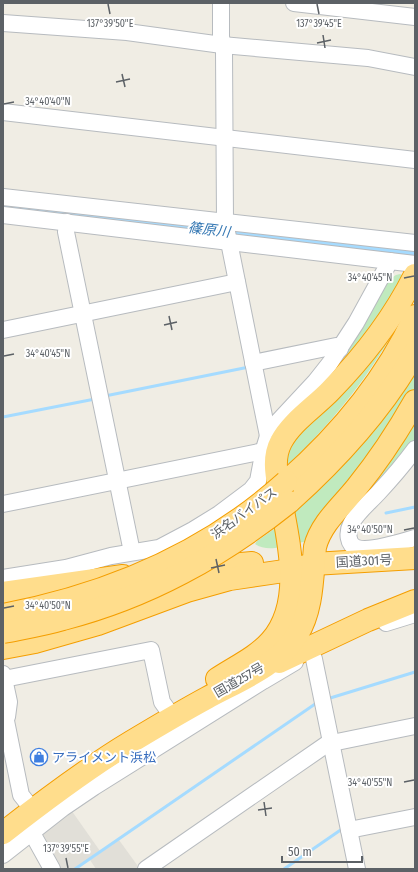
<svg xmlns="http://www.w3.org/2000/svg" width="418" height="872" font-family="'Fira Sans Condensed','Noto Sans JP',sans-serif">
<rect width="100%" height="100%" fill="#f0ede4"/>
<!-- industrial -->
<g fill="#e1dfd8">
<polygon points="69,807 100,851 74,869 57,869 36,832"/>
<polygon points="119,840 140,869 96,869 90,860"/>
</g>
<!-- green -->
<g fill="#c0eabe">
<polygon points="400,274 404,276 366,342 314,391 385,282 396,275"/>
<path d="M402,317C371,374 336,418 290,463L286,464L287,445Z"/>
<path d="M415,373V389L404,409L306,540L304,542L297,543L293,514C340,472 381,427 415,373Z"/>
<polygon points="415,412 415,441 342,525 337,525"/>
<path d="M277,527L280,547C272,549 262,549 255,544L257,541Z"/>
</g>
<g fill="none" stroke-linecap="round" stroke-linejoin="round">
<!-- stream -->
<g stroke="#a5dbff" stroke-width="3">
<polyline points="105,396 249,367"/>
<polyline points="3,417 95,399"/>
<polyline points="386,513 415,507"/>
<polyline points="327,699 415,672"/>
<polyline points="75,869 318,702"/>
<polyline points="284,869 342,829"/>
</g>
<!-- river -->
<polyline stroke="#a5dbff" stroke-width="19" points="3,206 415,253"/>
<defs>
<g id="minor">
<polyline points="221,3 221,37 224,51 225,222 268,436"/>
<polyline points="294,3 415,17"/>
<polyline points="3,23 127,32 222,45 368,58 415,67"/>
<polyline points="3,112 415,160"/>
<polyline points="3,197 415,243"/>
<polyline points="3,215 415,264"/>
<polyline points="67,222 66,232 132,552"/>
<polyline points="3,330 237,282"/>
<polyline points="253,363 336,346 340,349"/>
<path d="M415,449C404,464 392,478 379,492C370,502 357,512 351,524C347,532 347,545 357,548C370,552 402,542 415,538"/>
<polyline points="3,504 264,451"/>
<polyline points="3,578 66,568 111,556 159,548 193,530 219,514 251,490 258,481 264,449 268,436 274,426 315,382 330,363 356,323 390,261"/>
<polyline points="386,623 415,614"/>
<polyline points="309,648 314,659 357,869"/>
<polyline points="3,674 9,702 7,717"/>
<polyline points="4,679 151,650 162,702 170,713"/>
<polyline points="3,706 21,795 33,810"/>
<polyline points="27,824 52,869"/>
<polyline points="349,830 415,817"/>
<polyline points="3,855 63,808 94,787 263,681 295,662"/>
<polyline points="146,869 327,744 415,726"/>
</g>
<g id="highway">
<path d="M286,482C338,436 386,379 415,316"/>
<path d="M289,502C338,458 383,409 415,352"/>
<polyline points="187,569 252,563"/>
<polyline points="3,593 123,576"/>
<polyline points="3,648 35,642 98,624 187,591 230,579 291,570 313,564 415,558"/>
<polyline points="279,662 368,620 415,601"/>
<path d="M217,679C235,667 257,657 271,641C305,602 288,540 280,495C277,477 272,459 281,442C291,422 316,406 331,390C364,356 394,317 415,275"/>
<path d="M3,833C44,801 86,769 131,742C156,727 181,712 207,698C238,681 278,666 297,635C313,609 312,576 315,547C321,523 342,506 357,487C379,460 398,431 415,401"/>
</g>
</defs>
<!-- minor casing -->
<use href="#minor" stroke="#b7bbbf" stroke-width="18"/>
<!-- highway casing -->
<use href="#highway" stroke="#f49e00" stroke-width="24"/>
<!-- minor -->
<use href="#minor" stroke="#fff" stroke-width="16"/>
<!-- highway -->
<use href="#highway" stroke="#ffdd8c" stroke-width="22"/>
<defs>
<g id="highway-bridge">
<path d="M3,615C108,595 206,554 286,482"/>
<path d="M3,632C23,628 43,625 63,619C148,597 220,557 289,502"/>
</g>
</defs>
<!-- highway-bridge casing -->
<use href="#highway-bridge" stroke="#f49e00" stroke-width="24" stroke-linecap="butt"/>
<!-- highway-bridge -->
<use href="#highway-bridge" stroke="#ffdd8c" stroke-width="22"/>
</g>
<!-- ticks -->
<path fill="none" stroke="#5c6166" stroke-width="1.5" d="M108,4L110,14M317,4L319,14M323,35L325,48M317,43L331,40M122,74L125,87M116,82L130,79M4,104L14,102M404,278L414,276M169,316L172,330M164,325L177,322M4,356L14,354M404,530L414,528M216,559L219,573M211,568L225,565M4,608L14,606M404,782L414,780M264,802L266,816M258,810L272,808M66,858L68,868"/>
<!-- icons -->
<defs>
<symbol id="shop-ring" viewBox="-11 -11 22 22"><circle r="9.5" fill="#fff" stroke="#3f7fe0" stroke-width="1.5"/><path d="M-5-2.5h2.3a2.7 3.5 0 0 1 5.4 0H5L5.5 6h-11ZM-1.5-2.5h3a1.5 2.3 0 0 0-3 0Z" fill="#3f7fe0"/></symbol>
</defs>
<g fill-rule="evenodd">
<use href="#shop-ring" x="29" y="747" width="20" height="20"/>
</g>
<g text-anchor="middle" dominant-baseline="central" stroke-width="4" stroke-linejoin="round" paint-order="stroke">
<!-- street labels -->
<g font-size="13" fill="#5c6166" stroke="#fff">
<text transform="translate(244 513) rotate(-36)">浜名バイパス</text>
<text transform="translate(364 561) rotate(-3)">国道301号</text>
<text transform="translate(239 680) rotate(-30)">国道257号</text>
</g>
<!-- shop labels -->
<g font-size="13" fill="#366cbe" stroke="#fff" text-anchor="start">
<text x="52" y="757">アライメント浜松</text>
</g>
<!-- water labels -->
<g font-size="14" font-style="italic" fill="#3477b3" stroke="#fff">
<text transform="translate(209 230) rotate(7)">篠原川</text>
</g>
</g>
<g font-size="10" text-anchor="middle" fill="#5c6166" stroke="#fff" stroke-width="4" stroke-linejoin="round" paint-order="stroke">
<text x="110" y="27">137°39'50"E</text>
<text x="319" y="27">137°39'45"E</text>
<text x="48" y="105">34°40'40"N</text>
<text x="370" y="281">34°40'45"N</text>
<text x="48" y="357">34°40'45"N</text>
<text x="370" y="533">34°40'50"N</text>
<text x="48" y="609">34°40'50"N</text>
<text x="370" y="786">34°40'55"N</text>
<text x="66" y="852">137°39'55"E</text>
</g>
<!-- border -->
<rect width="418" height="872" fill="none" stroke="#5c6166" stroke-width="8"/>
<!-- scale -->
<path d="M282 856v6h80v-6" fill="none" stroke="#5c6166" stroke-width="2"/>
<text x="288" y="856" font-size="12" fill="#5c6166" stroke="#ffffff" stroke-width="3" paint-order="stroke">50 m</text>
</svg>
